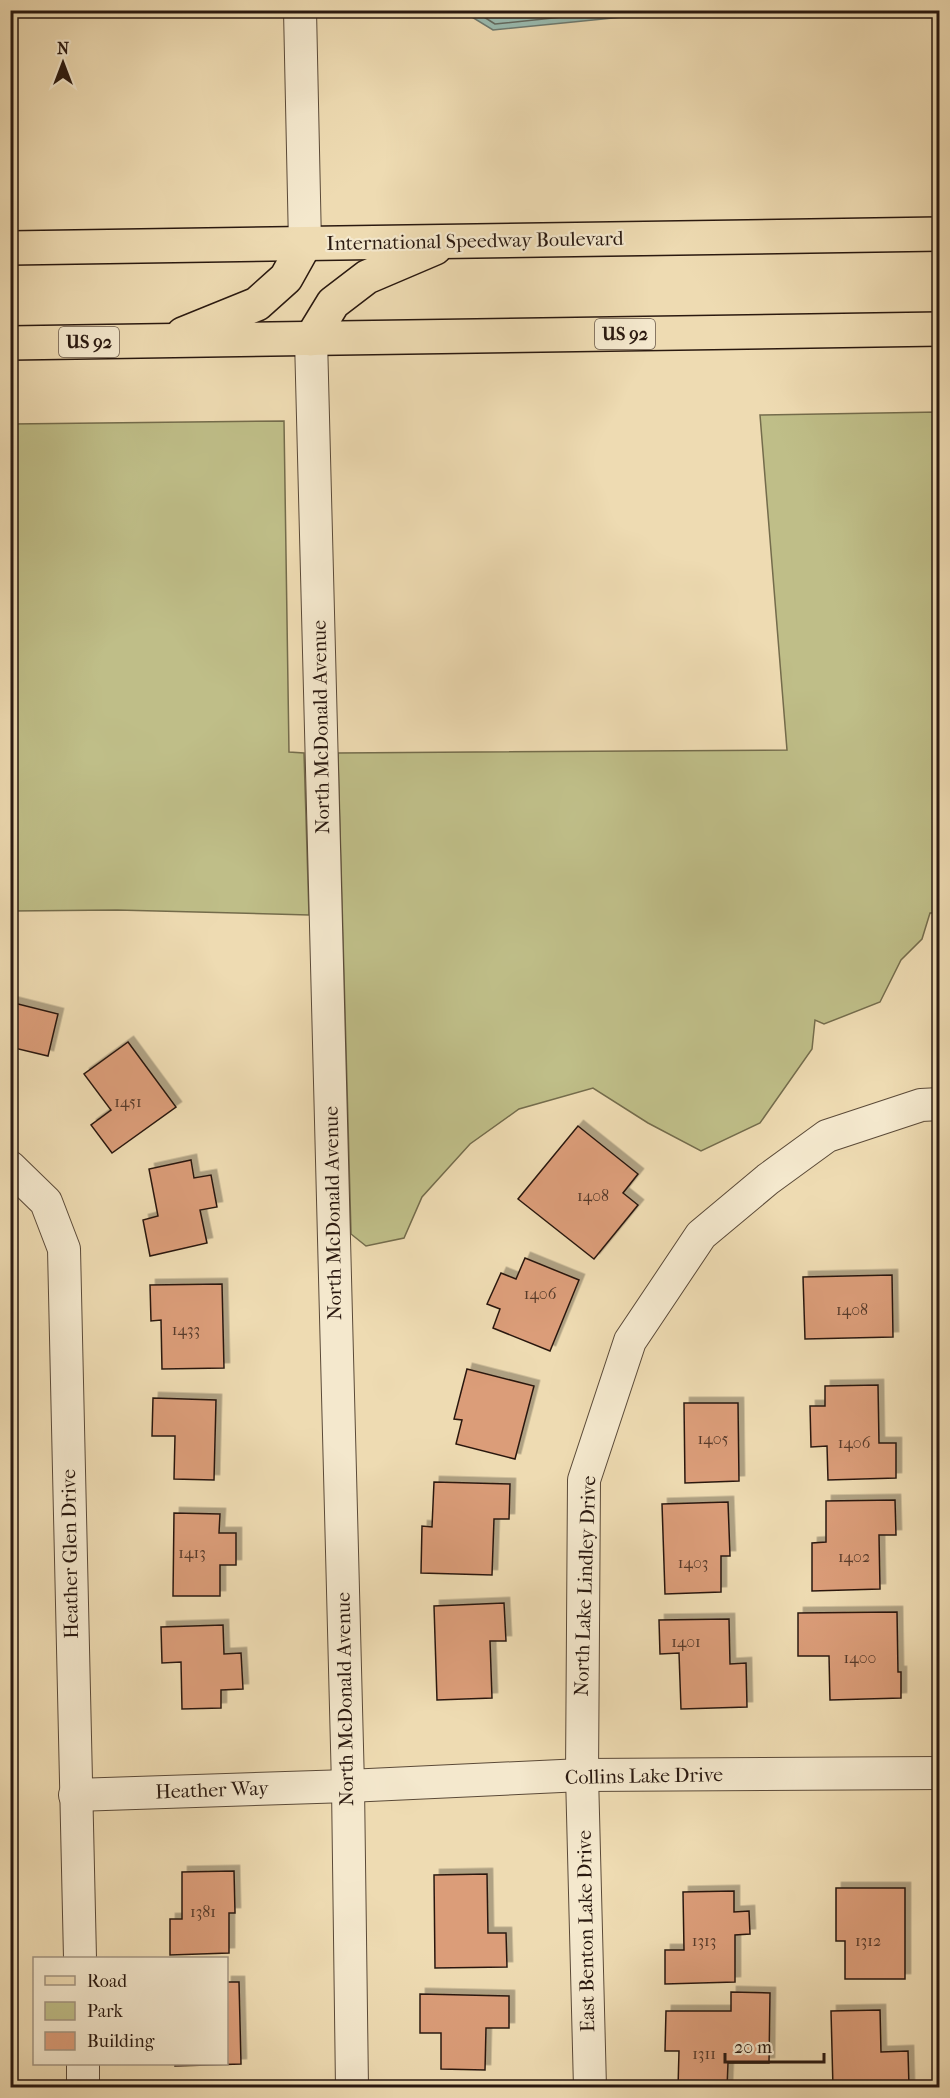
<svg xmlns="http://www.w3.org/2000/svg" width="950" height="2098" font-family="'IM FELL French Canon',serif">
<defs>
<filter id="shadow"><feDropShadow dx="5.5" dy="-5.5" stdDeviation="0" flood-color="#0004"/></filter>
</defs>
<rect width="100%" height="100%" fill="#eedbb2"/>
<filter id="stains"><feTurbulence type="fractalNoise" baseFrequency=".00333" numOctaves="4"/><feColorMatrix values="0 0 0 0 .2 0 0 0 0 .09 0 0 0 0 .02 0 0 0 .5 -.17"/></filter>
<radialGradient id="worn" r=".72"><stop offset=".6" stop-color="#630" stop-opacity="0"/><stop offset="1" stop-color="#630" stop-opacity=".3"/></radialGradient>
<!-- green -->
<g fill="#bfbe88" stroke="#746c4c" stroke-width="1.5">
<polygon points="939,412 939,913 930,913 922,939 901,960 880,1002 824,1024 815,1020 812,1049 760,1123 701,1151 648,1123 593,1088 519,1109 470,1144 422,1197 404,1238 366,1246 351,1234 338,753 787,750 760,415"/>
<polygon points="284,421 289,752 304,753 309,915 117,910 11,911 11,424"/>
</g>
<!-- water -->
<polygon fill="#99bbb0" stroke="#6d7a70" stroke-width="1.5" points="462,11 890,11 633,16 493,30"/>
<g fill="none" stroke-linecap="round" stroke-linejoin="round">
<!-- shore -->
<g stroke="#626a60" stroke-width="1.5">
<polyline points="473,10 495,24 629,10"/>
<polyline points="487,10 497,16 555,10"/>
</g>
</g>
<!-- building -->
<g fill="#db9d79" stroke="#2a1910" stroke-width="1.5" filter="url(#shadow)">
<polygon points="10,1002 58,1014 48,1056 10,1047"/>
<polygon points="128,1042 176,1107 112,1153 91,1125 111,1110 84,1074"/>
<polygon points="578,1126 638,1174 623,1193 638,1205 594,1259 518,1199"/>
<polygon points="191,1160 194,1178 211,1175 217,1207 200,1210 207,1243 150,1256 143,1220 158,1216 149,1169"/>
<polygon points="525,1258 579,1280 550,1351 493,1328 500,1309 487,1304 501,1273 516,1279"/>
<polygon points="892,1275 893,1337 805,1339 803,1277"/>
<polygon points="222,1284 224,1368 162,1369 161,1320 151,1321 150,1285"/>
<polygon points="467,1369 534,1386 515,1459 456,1444 462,1420 454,1419"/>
<polygon points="878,1385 879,1443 896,1443 896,1478 828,1480 827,1446 811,1447 810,1406 825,1406 825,1386"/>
<polygon points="153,1398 216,1400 214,1480 174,1479 175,1436 152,1436"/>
<polygon points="684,1403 738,1403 739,1481 685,1483"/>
<polygon points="434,1482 510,1484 509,1519 494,1519 492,1575 421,1573 422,1526 432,1527"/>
<polygon points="895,1500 896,1535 879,1535 880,1589 812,1591 812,1543 826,1542 826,1501"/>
<polygon points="728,1502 730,1556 721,1556 721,1592 665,1594 662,1504"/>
<polygon points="174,1513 220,1514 219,1533 236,1533 236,1565 220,1565 220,1596 173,1596"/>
<polygon points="504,1603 506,1641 490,1641 492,1698 437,1700 434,1606"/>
<polygon points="897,1612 898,1672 901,1672 901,1698 830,1700 829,1656 798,1656 798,1613"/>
<polygon points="729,1619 730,1664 746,1663 747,1707 681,1709 679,1653 660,1654 659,1620"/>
<polygon points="223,1625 224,1654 241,1653 243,1689 221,1690 221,1708 182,1709 181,1662 162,1663 161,1627"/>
<polygon points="234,1871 235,1913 229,1913 229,1953 170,1955 170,1919 182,1919 182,1872"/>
<polygon points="487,1874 488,1933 506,1933 507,1967 435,1968 434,1875"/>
<polygon points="836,1888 905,1888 905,1979 845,1979 845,1941 836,1941"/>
<polygon points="734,1891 734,1912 749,1911 750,1934 735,1935 735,1982 665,1984 665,1950 684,1950 683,1892"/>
<polygon points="226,1982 239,1982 241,2064 175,2066 175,2064 226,2064"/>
<polygon points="731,1992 770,1993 769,2063 728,2063 727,2088 678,2088 679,2051 665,2051 666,2011 731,2011"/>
<polygon points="420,1994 509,1996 509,2028 486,2028 485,2070 441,2069 441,2033 420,2033"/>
<polygon points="880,2010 881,2052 908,2051 909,2087 833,2088 831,2011"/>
</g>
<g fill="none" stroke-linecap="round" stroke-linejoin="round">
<defs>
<g id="street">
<polyline points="300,10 305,244"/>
<polyline points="311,339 348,1786 352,2088"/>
<polyline points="10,1167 46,1202 64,1249 80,1958"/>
<polyline points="75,1795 348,1786 582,1775 940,1773"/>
<polyline points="83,2064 83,2088"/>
<polyline points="590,2088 582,1775 584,1480 630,1341 701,1235 768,1179 827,1136 921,1105 940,1104"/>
</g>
<g id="primary">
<polyline points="10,248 940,234"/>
<polyline points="183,334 257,304 286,278 305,244"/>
<polyline points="311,339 333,303 367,277 435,248"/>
<polyline points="10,343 940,329"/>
</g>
</defs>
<!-- street casing -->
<use href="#street" stroke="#5b4a38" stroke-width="34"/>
<!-- primary casing -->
<use href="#primary" stroke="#2a1910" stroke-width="36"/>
<!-- street -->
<use href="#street" stroke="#f4e8cd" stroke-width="32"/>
<!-- primary -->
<use href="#primary" stroke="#eedbb2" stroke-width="33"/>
</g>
<g text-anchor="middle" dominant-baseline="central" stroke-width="4.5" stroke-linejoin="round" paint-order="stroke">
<!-- number labels -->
<g font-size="16" fill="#563a2a">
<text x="128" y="1101">1451</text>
<text x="593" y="1195">1408</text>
<text x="540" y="1293">1406</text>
<text x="852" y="1309">1408</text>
<text x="186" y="1329">1433</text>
<text x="713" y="1438">1405</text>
<text x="854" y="1442">1406</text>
<text x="192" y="1552">1413</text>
<text x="854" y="1556">1402</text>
<text x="693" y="1562">1403</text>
<text x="686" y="1641">1401</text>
<text x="860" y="1657">1400</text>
<text x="203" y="1911">1381</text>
<text x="704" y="1940">1313</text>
<text x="868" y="1940">1312</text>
<text x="704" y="2053">1311</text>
</g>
<!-- shield labels -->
<g fill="#f4e8cd" stroke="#675749" stroke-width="1.5">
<rect x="595" y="319" width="60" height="30" rx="4.5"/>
<rect x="59" y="327" width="60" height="30" rx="4.5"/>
</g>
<g font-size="18" font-weight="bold" fill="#2a1910">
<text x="625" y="334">US 92</text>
<text x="89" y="342">US 92</text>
</g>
<!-- street labels -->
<g font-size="20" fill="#2a1910" stroke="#f4e8cd">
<text transform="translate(475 241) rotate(-1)">International Speedway Boulevard</text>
<text transform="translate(321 727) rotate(-91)">North McDonald Avenue</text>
<text transform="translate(333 1213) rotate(-91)">North McDonald Avenue</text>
<text transform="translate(70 1554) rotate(-91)">Heather Glen Drive</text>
<text transform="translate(585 1586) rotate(-88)">North Lake Lindley Drive</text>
<text transform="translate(345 1699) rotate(-91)">North McDonald Avenue</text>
<text transform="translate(644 1776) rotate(-1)">Collins Lake Drive</text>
<text transform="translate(212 1790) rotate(-2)">Heather Way</text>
<text transform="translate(586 1931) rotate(-91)">East Benton Lake Drive</text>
</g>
</g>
<!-- margin -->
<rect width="950" height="2098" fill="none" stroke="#eedbb2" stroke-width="36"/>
<rect x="12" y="12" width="926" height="2074" fill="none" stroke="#2a1910" stroke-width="3"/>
<rect x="18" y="18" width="914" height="2062" fill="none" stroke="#2a1910" stroke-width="1.5"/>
<!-- legend -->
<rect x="33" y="1957" width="195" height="108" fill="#f4e8cd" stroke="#a39581" stroke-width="1.5"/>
<rect x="45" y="1976" width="30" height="9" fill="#eedbb2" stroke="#a39581" stroke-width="1.5"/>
<text x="87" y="1987" font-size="18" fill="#2a1910">Road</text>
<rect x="45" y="2002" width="30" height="18" fill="#bfbe88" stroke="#a39581" stroke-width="1.5"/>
<text x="87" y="2017" font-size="18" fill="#2a1910">Park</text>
<rect x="45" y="2032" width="30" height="18" fill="#db9d79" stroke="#a39581" stroke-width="1.5"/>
<text x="87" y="2047" font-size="18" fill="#2a1910">Building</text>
<!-- north arrow -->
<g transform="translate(63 63)" stroke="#f4e8cd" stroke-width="4.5" paint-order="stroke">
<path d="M0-4.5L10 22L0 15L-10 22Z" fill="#2a1910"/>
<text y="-9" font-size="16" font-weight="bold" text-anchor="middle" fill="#2a1910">N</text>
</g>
<!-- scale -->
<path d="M725 2053v9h99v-9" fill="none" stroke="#2a1910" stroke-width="3"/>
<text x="734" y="2053" font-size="18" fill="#2a1910" stroke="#f4e8cd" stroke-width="4.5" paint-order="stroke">20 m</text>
<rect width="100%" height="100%" filter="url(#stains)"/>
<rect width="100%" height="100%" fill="url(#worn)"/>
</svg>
